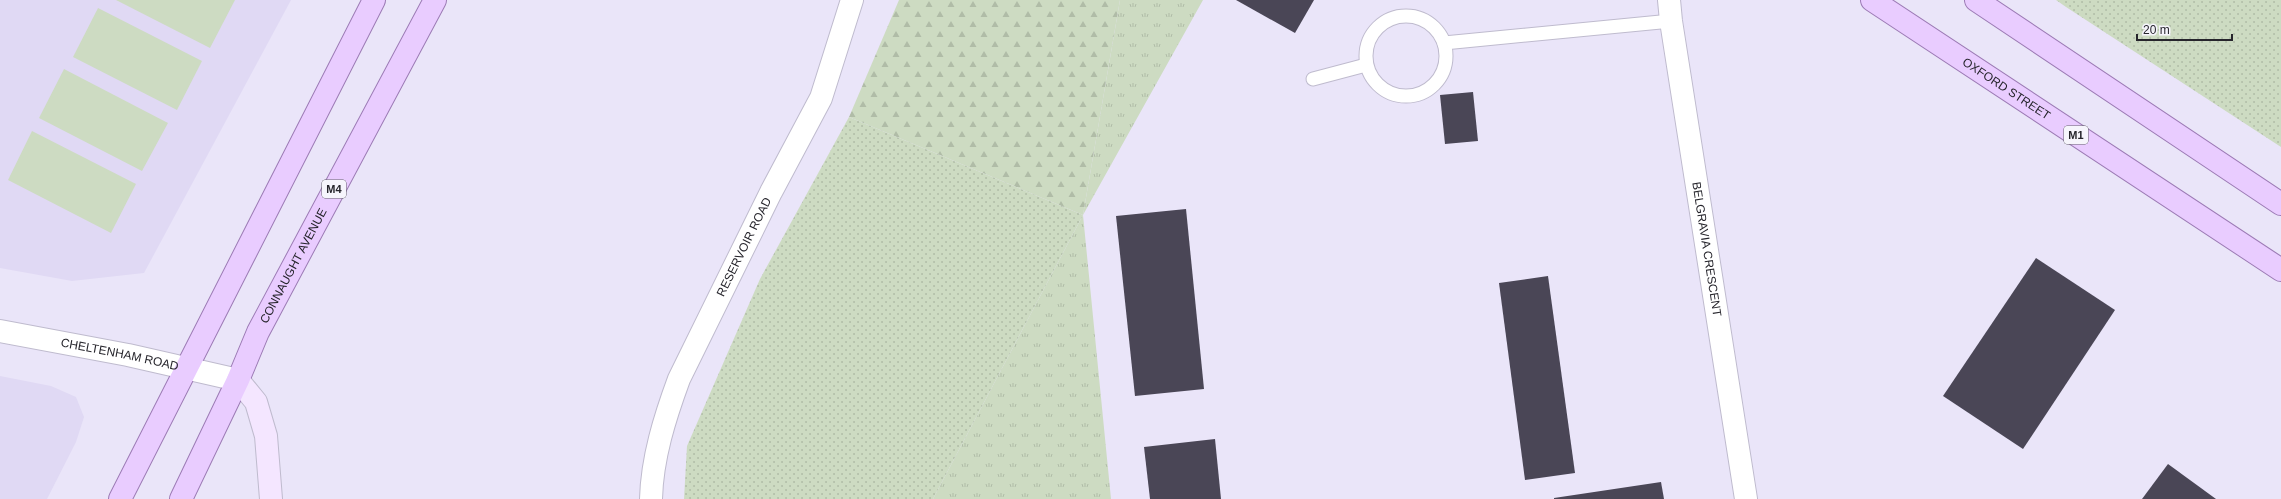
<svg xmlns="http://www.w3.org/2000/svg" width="2281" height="499" font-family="Helvetica,sans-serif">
<defs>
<pattern id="grass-tufts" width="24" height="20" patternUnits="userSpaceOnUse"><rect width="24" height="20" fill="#cddbc2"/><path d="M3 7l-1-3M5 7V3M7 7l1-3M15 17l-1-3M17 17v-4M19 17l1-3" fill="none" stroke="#b0bca7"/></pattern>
<pattern id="forest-firs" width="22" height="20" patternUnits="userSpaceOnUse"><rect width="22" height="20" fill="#cddbc2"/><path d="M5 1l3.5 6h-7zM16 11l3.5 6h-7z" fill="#b0bca7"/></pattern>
<pattern id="park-dots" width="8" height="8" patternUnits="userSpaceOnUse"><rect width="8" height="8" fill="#cddbc2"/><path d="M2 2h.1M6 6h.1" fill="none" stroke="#b0bca7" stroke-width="1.8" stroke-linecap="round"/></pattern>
</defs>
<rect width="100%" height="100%" fill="#eae5f9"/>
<!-- built -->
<g fill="#e0d9f4">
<polygon points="0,0 291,0 144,273 72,281 0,268"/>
<polygon points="0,376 51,386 76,397 84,417 76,442 47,499 0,499"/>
</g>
<!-- grass -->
<polygon fill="url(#grass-tufts)" points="1120,0 1203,0 1083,215 1111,499 933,499 1083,215"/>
<!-- forest -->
<polygon fill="url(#forest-firs)" points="899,0 1120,0 1083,215 849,117"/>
<!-- park -->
<g fill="url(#park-dots)">
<polygon points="2056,0 2281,0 2281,147 2066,7"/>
<polygon points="849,117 1083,215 933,499 684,499 687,446 760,279"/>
</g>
<!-- pitch -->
<g fill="#cddbc2">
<polygon points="116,0 235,0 210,48"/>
<polygon points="98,8 202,61 177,110 73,57"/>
<polygon points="64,69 168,123 142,171 39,118"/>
<polygon points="32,131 136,184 111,233 8,180"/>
</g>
<!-- building -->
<g fill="#4a4656">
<polygon points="1236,0 1314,0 1295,33"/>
<polygon points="1473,92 1478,141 1445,144 1440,95"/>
<polygon points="1186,209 1204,389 1135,396 1116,216"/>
<polygon points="2036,258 2115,310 2023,449 1943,396"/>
<polygon points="1548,276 1575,473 1525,480 1499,283"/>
<polygon points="1215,439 1221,499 1150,499 1144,447"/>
<polygon points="2168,464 2216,499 2142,499"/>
<polygon points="1661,482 1664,499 1554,499 1554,498"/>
</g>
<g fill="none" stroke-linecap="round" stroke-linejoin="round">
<defs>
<g id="lane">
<circle cx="1406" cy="56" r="40"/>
<polyline points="1444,43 1671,21"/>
<polyline points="1313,79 1366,65"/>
</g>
<g id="street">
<path id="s1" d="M1669,0L1671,21L1746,499"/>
<path id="s2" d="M0,331L128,355L238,380"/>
<path id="s3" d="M651,499C652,458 665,417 679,379L771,192L821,98L852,0"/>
</g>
<polyline id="secondary" points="238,380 256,402 266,436 271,499"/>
<g id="primary">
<path id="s4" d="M1872,0L2281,270"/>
<polyline points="1976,0 2281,204"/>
<polyline points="120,499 374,0"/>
<path id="s5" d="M181,499L238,380L258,332L435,0"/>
</g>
</defs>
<!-- lane casing -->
<use href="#lane" stroke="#bfbbce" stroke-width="15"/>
<!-- street casing -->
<use href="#street" stroke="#bfbbce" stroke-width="24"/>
<!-- secondary casing -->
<use href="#secondary" stroke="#bfbbce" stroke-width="24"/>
<!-- primary casing -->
<use href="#primary" stroke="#9c7bb5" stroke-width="24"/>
<!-- lane -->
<use href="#lane" stroke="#fff" stroke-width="13"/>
<!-- street -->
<use href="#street" stroke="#fff" stroke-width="22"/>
<!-- secondary -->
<use href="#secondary" stroke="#f4e6ff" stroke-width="22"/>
<!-- primary -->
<use href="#primary" stroke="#e9ccff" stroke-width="22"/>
</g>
<g text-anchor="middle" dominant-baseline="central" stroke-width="4" stroke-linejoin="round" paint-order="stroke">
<!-- shield labels -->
<g fill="#f6f5fc" stroke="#64636a" stroke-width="1">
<rect x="2064" y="126" width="24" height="18" rx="3"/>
<rect x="322" y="180" width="24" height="18" rx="3"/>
</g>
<g font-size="11" font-weight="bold" fill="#26252c">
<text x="2076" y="135">M1</text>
<text x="334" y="189">M4</text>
</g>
<!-- street labels -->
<g font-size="12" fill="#26252c" stroke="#f6f5fc">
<text stroke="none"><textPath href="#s4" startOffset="161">OXFORD STREET</textPath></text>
<text stroke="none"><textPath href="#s3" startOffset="271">RESERVOIR ROAD</textPath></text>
<text stroke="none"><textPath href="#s1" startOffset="252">BELGRAVIA CRESCENT</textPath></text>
<text stroke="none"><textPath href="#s5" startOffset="259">CONNAUGHT AVENUE</textPath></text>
<text stroke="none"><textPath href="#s2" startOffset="122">CHELTENHAM ROAD</textPath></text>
</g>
</g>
<!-- scale -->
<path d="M2137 34v6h95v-6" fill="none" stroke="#26252c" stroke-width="2"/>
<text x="2143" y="34" font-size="12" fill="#26252c" stroke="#f6f5fc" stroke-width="3" paint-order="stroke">20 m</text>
</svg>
